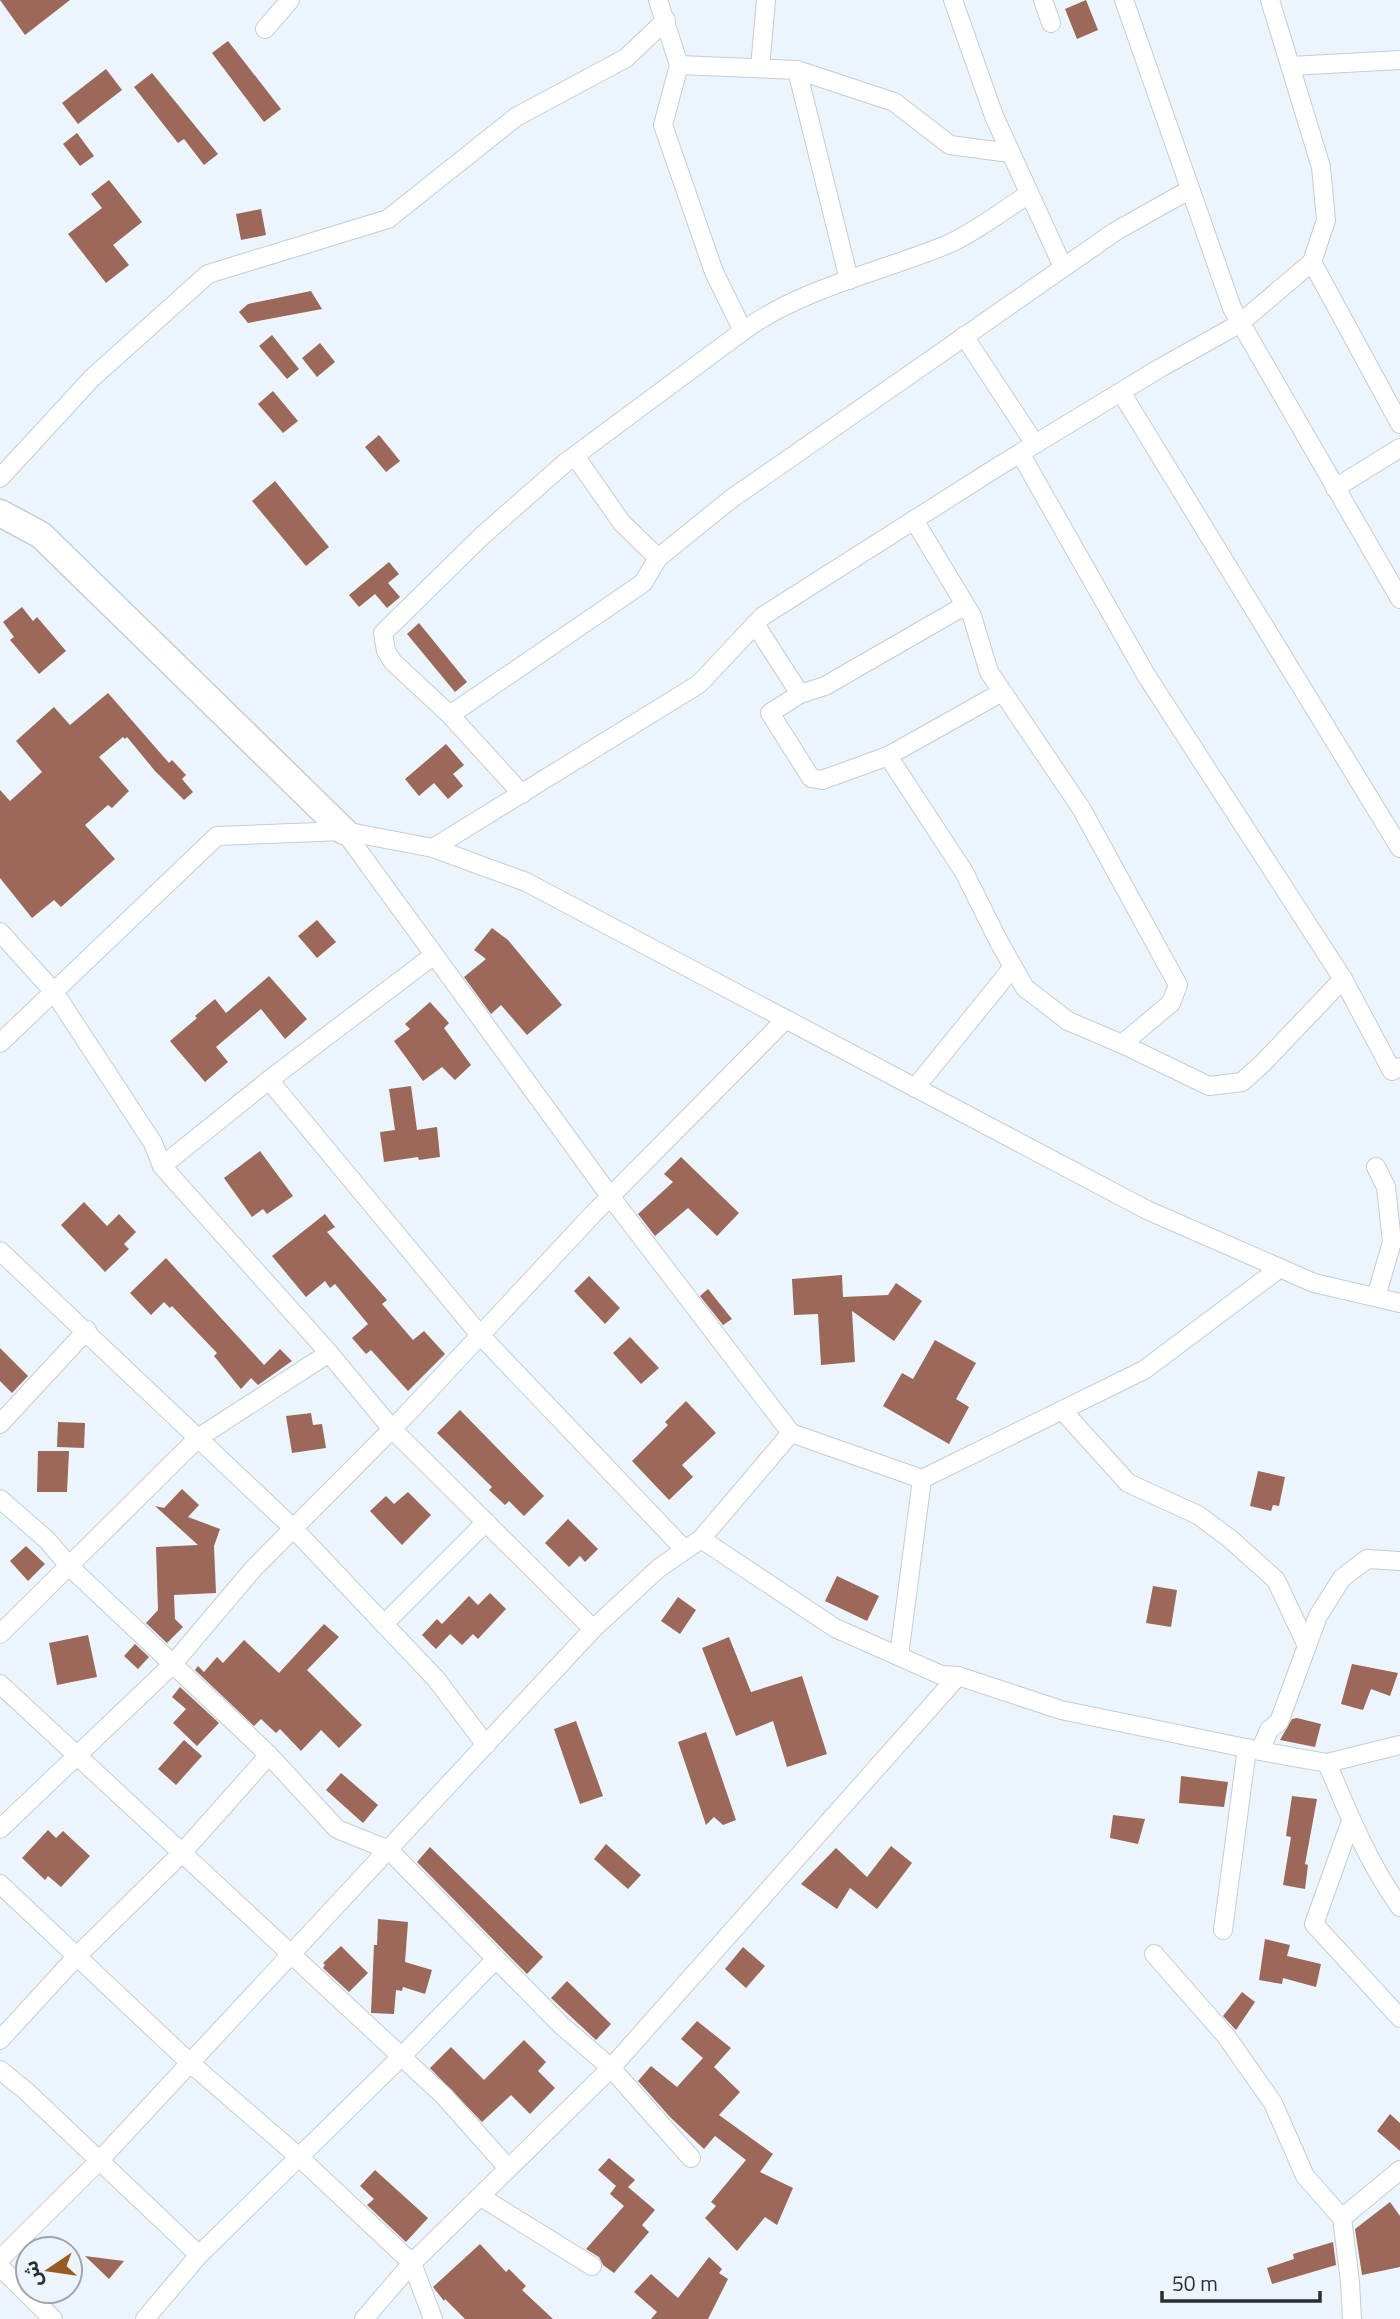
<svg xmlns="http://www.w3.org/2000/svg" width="1400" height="2319" font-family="'Titillium Web','Noto Sans Arabic',sans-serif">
<rect width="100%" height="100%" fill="#ecf5fc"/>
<!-- building -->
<g fill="#9b6859">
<polygon points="0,0 70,0 25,35"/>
<polygon points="1086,0 1098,30 1077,39 1065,9"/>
<polygon points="228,41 281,109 264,122 212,53"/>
<polygon points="106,69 122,90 78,124 62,103"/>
<polygon points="152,73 218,154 204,165 184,139 178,143 134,87"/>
<polygon points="77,133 94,156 80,166 63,144"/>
<polygon points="109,180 142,222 113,245 129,265 106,283 68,234 102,208 91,194"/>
<polygon points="261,209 266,235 241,240 236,214"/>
<polygon points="311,291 322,309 248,323 239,312 248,304"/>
<polygon points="272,335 299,369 287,379 259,346"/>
<polygon points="320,343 335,362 317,377 302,358"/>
<polygon points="273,391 298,421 283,433 258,404"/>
<polygon points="379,435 400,461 386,472 365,447"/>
<polygon points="275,481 329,547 306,566 252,501"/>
<polygon points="389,562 399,574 388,583 400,597 387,608 375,594 359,607 349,595"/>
<polygon points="22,607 33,621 37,617 66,651 39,674 10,640 14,637 3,622"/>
<polygon points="419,623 467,682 455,692 407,634"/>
<polygon points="108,693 169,763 172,760 186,775 182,779 193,792 184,800 155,771 127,737 125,739 123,737 99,757 129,791 112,808 108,805 85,825 115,859 61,907 54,900 32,918 0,878 0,790 10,801 42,772 16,741 54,707 70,725"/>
<polygon points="446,744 464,765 453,774 463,786 448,799 434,783 419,796 405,779"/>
<polygon points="317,920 336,942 317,958 298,936"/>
<polygon points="492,928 508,940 562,1005 527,1035 501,1005 491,1014 464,977 486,959 474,950"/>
<polygon points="269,976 307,1019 285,1039 261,1009 216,1047 228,1062 205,1082 170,1041 197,1018 195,1016 215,999 226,1013"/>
<polygon points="430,1002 449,1023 444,1028 471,1065 455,1080 442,1067 423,1081 394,1041 410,1029 405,1024"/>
<polygon points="411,1086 417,1130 437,1127 440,1157 419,1160 418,1157 384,1162 380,1132 395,1130 389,1089"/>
<polygon points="260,1151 293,1196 267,1214 263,1209 252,1217 224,1178"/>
<polygon points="681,1157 739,1213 717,1236 688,1208 655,1236 638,1214 673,1182 664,1174"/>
<polygon points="84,1202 107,1226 119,1214 136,1232 124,1244 129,1249 105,1272 61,1225"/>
<polygon points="325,1214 335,1227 327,1232 387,1300 382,1304 413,1340 424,1331 445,1354 408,1391 371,1350 366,1354 352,1338 368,1324 335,1284 330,1288 325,1281 306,1297 272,1256"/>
<polygon points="166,1258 264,1365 280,1349 292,1361 258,1385 251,1378 241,1389 214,1356 217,1353 172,1306 170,1308 164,1302 151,1315 130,1293"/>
<polygon points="842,1275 843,1297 888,1295 896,1283 922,1301 894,1341 852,1311 855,1362 821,1365 818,1314 794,1315 792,1279"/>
<polygon points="589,1276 620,1308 605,1324 574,1291"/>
<polygon points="708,1289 732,1319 723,1325 700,1296"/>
<polygon points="630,1337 659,1368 641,1384 613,1353"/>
<polygon points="935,1340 976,1363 956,1399 969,1407 949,1444 883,1406 902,1373 913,1379"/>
<polygon points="0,1348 28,1376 12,1393 0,1381"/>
<polygon points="686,1401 716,1433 682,1465 693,1477 669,1500 632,1461 668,1425 665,1422"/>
<polygon points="460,1410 544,1496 524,1516 509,1501 505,1505 489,1490 492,1487 437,1433"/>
<polygon points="311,1413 313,1425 322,1424 326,1448 292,1453 286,1416"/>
<polygon points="58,1422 85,1423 84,1448 57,1447"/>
<polygon points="38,1451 69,1451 67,1492 37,1492"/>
<polygon points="1258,1471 1285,1477 1279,1506 1273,1505 1271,1511 1250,1506"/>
<polygon points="182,1489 199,1505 188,1517 220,1529 214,1546 216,1593 174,1595 175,1619 183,1627 167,1643 146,1623 158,1610 156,1547 198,1545 155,1506 164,1508"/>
<polygon points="408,1492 431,1515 402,1545 370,1511 386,1496 394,1504"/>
<polygon points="568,1519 598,1549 585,1562 580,1556 569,1567 545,1543"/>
<polygon points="26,1546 45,1564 28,1581 10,1561"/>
<polygon points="837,1576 879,1596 867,1621 825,1601"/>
<polygon points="1153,1586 1177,1590 1171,1627 1146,1623"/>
<polygon points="490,1593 506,1609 478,1639 473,1634 462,1645 450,1634 436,1649 422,1635 437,1619 442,1624 469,1596 478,1605"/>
<polygon points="678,1597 696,1610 680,1634 661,1621"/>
<polygon points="324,1624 339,1637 307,1670 362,1725 339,1748 321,1730 301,1751 280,1729 276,1733 261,1719 254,1726 195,1670 198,1666 204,1672 217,1657 223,1663 244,1640 279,1673"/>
<polygon points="88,1635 97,1677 57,1685 49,1643"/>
<polygon points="729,1637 751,1692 802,1676 827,1754 787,1767 773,1721 736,1736 702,1648"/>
<polygon points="135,1644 149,1657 138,1669 124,1656"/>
<polygon points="1352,1664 1398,1673 1390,1696 1371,1689 1363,1710 1341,1704"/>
<polygon points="180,1687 219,1723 197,1746 173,1723 186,1709 172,1697"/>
<polygon points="1297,1718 1321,1724 1315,1747 1280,1740 1292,1719"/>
<polygon points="576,1721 603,1796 580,1804 554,1729"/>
<polygon points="706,1732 736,1820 723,1825 714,1817 706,1825 678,1742"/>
<polygon points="184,1740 202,1756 176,1785 158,1769"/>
<polygon points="341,1773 378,1805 363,1823 326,1790"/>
<polygon points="1181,1776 1228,1782 1224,1807 1179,1803"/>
<polygon points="1292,1796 1317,1799 1305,1864 1308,1865 1305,1889 1283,1885 1291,1837 1286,1836"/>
<polygon points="1113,1815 1145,1819 1138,1844 1110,1838"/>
<polygon points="48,1830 56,1838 63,1831 90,1856 61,1887 48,1876 45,1880 22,1858"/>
<polygon points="606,1844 641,1875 628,1889 594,1859"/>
<polygon points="891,1846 912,1863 877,1909 850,1888 837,1909 801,1884 836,1848 867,1877"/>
<polygon points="430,1847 543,1957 527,1974 417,1862"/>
<polygon points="378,1919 408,1922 405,1962 432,1970 425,1994 403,1987 402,1991 396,1990 394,2014 371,2013 374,1945 377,1945"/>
<polygon points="1265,1939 1290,1945 1287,1956 1321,1964 1316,1987 1283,1978 1282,1984 1259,1980"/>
<polygon points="341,1946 368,1973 349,1992 323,1968 325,1965 323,1963"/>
<polygon points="743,1947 765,1966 746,1988 725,1969"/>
<polygon points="567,1981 611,2024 596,2040 551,1998"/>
<polygon points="1242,1992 1255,2002 1236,2030 1223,2016"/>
<polygon points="697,2021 731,2048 714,2067 740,2092 719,2115 773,2154 760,2172 793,2188 777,2225 765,2217 737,2251 705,2218 716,2206 711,2202 746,2160 715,2136 704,2149 670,2117 638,2081 651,2066 677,2087 703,2058 681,2039"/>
<polygon points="524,2040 546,2062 538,2071 555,2088 530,2114 511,2095 482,2122 430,2068 451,2047 484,2080"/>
<polygon points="1390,2114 1400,2123 1400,2151 1377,2131"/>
<polygon points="609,2158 635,2180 628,2187 655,2210 642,2225 649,2232 614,2273 603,2265 599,2257 586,2249 624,2206 610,2194 616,2186 598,2170"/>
<polygon points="375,2170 428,2218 406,2242 367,2205 374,2199 360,2186"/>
<polygon points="1390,2202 1400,2216 1400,2267 1362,2275 1355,2229"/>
<polygon points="1333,2242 1336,2265 1272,2284 1267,2268 1294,2259 1293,2254"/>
<polygon points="480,2244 506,2272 509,2269 526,2286 522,2290 553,2319 465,2319 445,2299 444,2301 433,2287"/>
<polygon points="85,2256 124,2261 109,2279"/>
<polygon points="709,2257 722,2269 719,2273 728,2279 708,2319 651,2319 657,2312 634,2292 651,2274 678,2298"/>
</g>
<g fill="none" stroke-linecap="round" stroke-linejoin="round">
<defs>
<g id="street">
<polyline points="658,0 679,65 663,125 714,272 743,331"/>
<polyline points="953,0 994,116 1063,267"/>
<polyline points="1043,0 1051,23"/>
<polyline points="1124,0 1232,308 1400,599"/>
<polyline points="265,29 290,0"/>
<polyline points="679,65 797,70 894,102 950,145 1010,153"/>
<polyline points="1291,66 1400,60"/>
<polyline points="760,68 766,0"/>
<polyline points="797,70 849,280"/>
<path d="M1029,194C1005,209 971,235 946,245C880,272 800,289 743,331L565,463L483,535L383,633L386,651L393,662L450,715L643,583L658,558L731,499L1116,231L1189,190"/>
<polyline points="1312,262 1400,424"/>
<polyline points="964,336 1035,444"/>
<polyline points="1121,392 1400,848"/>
<polyline points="1020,453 1146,675 1343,979 1392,1071 1400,1067"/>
<polyline points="575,456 622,523 658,558"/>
<polyline points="0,478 92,378 208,274 388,219 516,117 626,58 666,20"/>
<polyline points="1335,488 1400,448"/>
<polyline points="964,606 825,686 800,694 770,713 811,778 822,780 888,756 1002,692"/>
<polyline points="755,624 800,694"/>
<polyline points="450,715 522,794"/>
<polyline points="888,756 964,872 999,942 1025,988 1068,1021 1122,1044 1171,1003 1178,985 1081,808 989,672 972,616 914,520"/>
<polyline points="344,831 610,1196 791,1433 922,1479 899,1656"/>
<polyline points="433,848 699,684 763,616 999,466 1160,368 1239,324 1312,262 1326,220 1321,167 1270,0"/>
<polyline points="0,932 54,992 153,1143 162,1166 329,1353 392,1429 593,1629"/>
<polyline points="0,1043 217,836 344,831 433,848 526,882 1147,1210 1314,1283 1400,1303"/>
<polyline points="1122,1044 1209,1086 1242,1082 1263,1063 1343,979"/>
<polyline points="269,1080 480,1335 685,1550"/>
<polyline points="915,1088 1013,967"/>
<polyline points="162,1166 269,1080 434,955"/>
<polyline points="0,1251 293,1528 436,1679 486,1745"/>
<polyline points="1376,1297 1392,1242 1386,1187 1376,1167"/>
<polyline points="1062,1410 1128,1483 1198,1515 1229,1538 1276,1580 1307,1646"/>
<polyline points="0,1424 87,1330"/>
<polyline points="922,1479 1144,1370 1280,1268"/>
<polyline points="0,1499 47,1540 70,1567 269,1755 337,1829 389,1850 561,2025 611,2068 691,2158"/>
<polyline points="701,1539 835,1628 941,1675 958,1676 1061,1710 1260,1751 1269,1730 1279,1722 1318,1616 1342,1578 1367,1559 1400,1561"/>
<polyline points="384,1624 486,1522"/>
<polyline points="0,1634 198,1438 329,1353"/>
<polyline points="0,1684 444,2096 507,2167"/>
<polyline points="1260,1751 1327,1763 1400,1745"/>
<path d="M1327,1763C1348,1812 1368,1863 1400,1907"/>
<polyline points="1351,1821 1314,1924 1400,2018"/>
<polyline points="0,1829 172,1665 254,1568 405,1416 593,1214 786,1019"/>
<polyline points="0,1884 189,2062 299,2157 412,2263 433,2319"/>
<polyline points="1223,1930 1247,1748"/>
<polyline points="1154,1954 1226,2036 1273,2103 1305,2176 1342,2218 1350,2282 1352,2319"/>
<polyline points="0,2040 77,1956 181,1854 269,1755"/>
<polyline points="0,2070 26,2091 199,2255"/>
<polyline points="481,2197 592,2266"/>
<polyline points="1342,2218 1400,2170"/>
<polyline points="0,2259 99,2161 593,1629 659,1568 701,1539 791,1433"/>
<polyline points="0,2267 53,2319"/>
<polyline points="145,2319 199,2255 401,2057 496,1959"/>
<polyline points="364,2319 412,2263 611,2068 958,1676"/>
</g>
<polyline id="secondary" points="0,513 41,535 344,831"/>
</defs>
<!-- street casing -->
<use href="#street" stroke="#c4cdd4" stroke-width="20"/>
<!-- secondary casing -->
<use href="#secondary" stroke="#c4cdd4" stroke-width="29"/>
<!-- street -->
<use href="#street" stroke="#fff" stroke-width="18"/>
<!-- secondary -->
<use href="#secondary" stroke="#fff" stroke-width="26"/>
</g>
<!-- north arrow -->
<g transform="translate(49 2270) rotate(257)"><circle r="33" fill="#ecf5fc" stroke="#9ea5ab" stroke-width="2"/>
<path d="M0-5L12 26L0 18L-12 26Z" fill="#985a20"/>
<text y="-10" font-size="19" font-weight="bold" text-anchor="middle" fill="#2a2e31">ش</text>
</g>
<!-- scale -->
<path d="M1162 2291v10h158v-10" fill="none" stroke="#2a2e31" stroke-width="3.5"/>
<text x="1172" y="2291" font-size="21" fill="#2a2e31" stroke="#ecf5fc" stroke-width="5" paint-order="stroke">50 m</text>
</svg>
